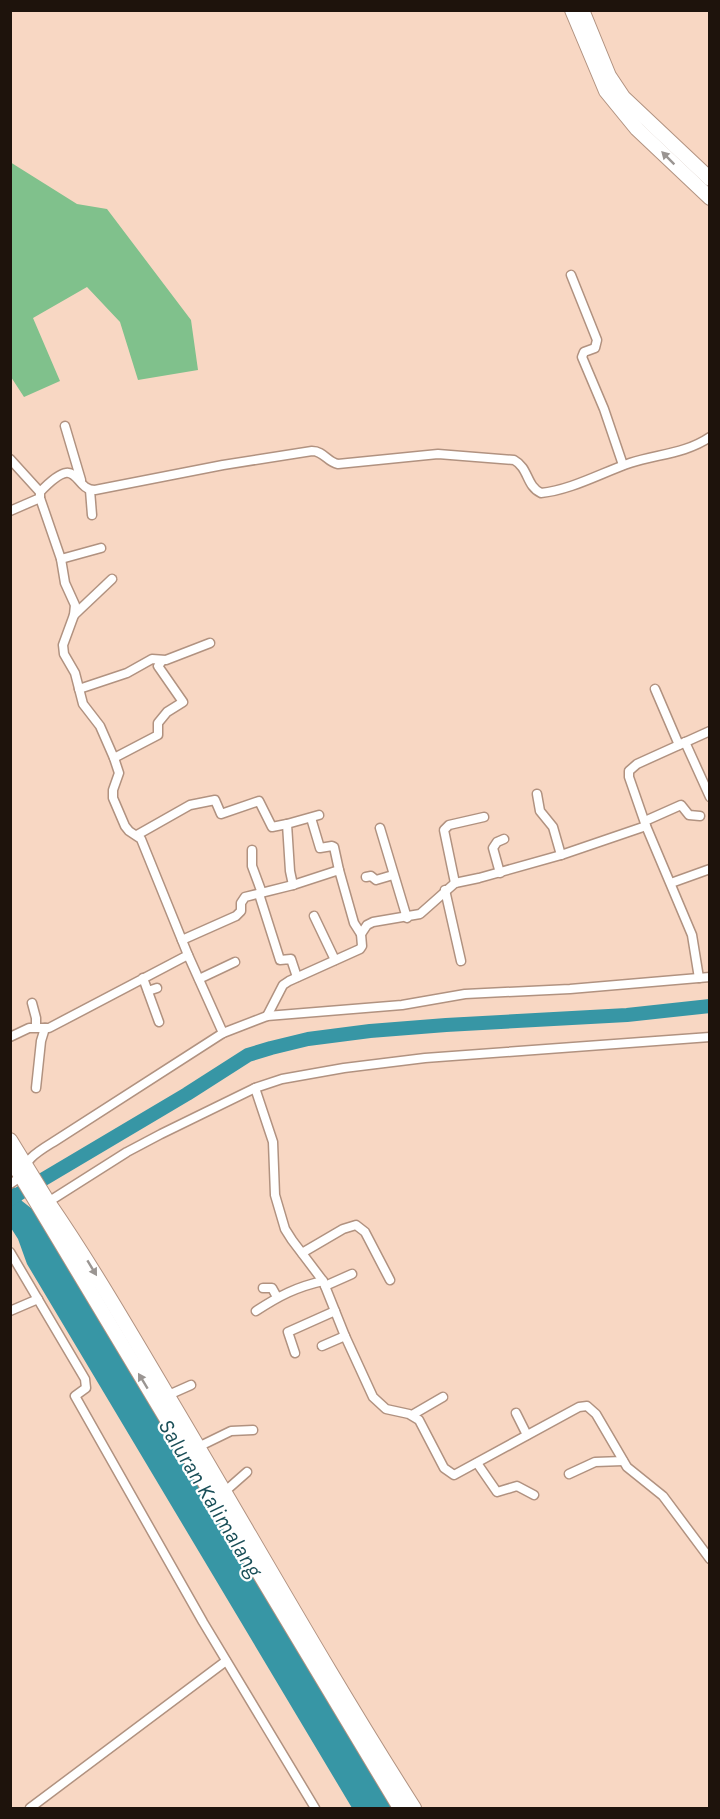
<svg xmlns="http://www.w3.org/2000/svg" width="720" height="1819" font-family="Karla,sans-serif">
<rect width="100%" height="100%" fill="#f8d7c3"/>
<!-- green -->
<polygon fill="#80c18c" points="10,162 77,204 107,209 191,320 198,370 138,380 120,322 87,287 33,318 60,381 24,397 11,377"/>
<!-- water -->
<polygon fill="#3796a5" points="10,1179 22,1201 36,1212 392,1808 352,1808 27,1264 18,1239 11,1228"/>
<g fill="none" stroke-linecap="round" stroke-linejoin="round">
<!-- river -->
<polyline stroke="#3796a5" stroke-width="14" points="10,1199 187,1094 248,1055 271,1048 308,1039 370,1031 446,1025 627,1015 710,1006"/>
<defs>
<g id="minor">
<polyline points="571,275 597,340 595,348 584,352 582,357 604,409 623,465"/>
<polyline points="65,426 81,480"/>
<polyline points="10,459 40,492"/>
<polyline points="90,490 92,515"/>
<polyline points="10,511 40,498"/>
<polyline points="61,559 101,548"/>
<polyline points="74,615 112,579"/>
<polyline points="79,689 127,673 152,659 166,660 210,643"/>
<polyline points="655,689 679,745"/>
<polyline points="685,742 710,797"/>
<polyline points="114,758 158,735 158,723 167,712 183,702 158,666 162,661"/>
<polyline points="537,794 540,811 553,827 561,855"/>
<polyline points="311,818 320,848 332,846 334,847 339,870"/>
<polyline points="645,821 681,805 689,815 700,816"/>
<polyline points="380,828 407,918"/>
<polyline points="137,835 190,805 215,800 221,814 259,801 272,827 287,824"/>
<polyline points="252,850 252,866 262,893"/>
<polyline points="500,873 493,848 497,842 504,839"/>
<polyline points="366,877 371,876 376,880 393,875"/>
<polyline points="455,883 444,830 449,825 484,817"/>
<polyline points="671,883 710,869"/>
<polyline points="293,885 290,871 287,824 319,815"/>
<polyline points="445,890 461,961"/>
<polyline points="259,894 280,960 291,959 297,977"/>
<polyline points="314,916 335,960"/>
<polyline points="182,940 236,916 241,911 241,903 245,897 293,885 339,870 354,923 361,934"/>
<polyline points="143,978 159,1022"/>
<polyline points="699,978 692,935 646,826 629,777 629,771 637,764 710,731"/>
<polyline points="199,979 235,962"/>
<polyline points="148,991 157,988"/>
<polyline points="32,1003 36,1018 36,1026"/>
<polyline points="267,1016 283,985 289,981 360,949 362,946 361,934 367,925 373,922 420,914 455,883 479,878 561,855 646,826"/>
<path d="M223,1033L188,955L141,839L129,831L125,826L113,798V790L119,773L114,758L100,726L83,704L75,673L64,654L63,645L74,615L75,605L65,583L61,559L40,498V492C80,450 72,490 95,490L223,465L312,451C324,451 327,462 338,464L438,454L514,460C529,468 526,486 541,493C571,490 601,473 630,463C657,454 685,454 710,437"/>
<polyline points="10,1037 29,1028 49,1028 188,955"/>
<polyline points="36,1088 41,1041 45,1028"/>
<polyline points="255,1088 273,1142 275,1195 285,1229 292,1240 323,1281 345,1336 373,1397 386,1409 409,1414 419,1420 444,1468 454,1475 579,1407 587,1406 596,1414 627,1467 663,1496 710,1559"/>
<path d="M10,1184C24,1176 21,1168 31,1158C38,1151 47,1146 55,1141L223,1033L267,1016L402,1005L465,994L570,989L710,977"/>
<polyline points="45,1204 127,1152 161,1134 255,1088 282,1079 344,1068 425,1058 710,1037"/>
<polyline points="10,1252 85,1379 86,1388 75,1396 203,1622 315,1808"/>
<polyline points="302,1253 343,1229 356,1225 365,1232 390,1280"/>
<polyline points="325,1286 352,1274"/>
<polyline points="263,1288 272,1288 277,1297"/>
<polyline points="10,1311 38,1299"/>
<path d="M256,1311C279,1296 296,1287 323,1281"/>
<polyline points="322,1346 345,1336"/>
<polyline points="295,1353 288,1332 335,1311"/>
<polyline points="164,1397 191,1385"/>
<polyline points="516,1413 527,1435"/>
<polyline points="412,1415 443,1397"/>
<polyline points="194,1449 231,1431 253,1430"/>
<polyline points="477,1463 497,1492 517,1486 534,1495"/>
<polyline points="569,1474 595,1462 623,1461"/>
<polyline points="222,1494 247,1472"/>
<polyline points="30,1808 226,1661"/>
</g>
<g id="primary">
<polyline points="10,1140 48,1202 46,1211"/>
<polyline points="10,1158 400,1808"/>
<path d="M48,1202C90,1263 127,1327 165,1391C248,1530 327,1672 414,1808"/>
</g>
<g id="trunk">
<polyline points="572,10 606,91 637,129 710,198"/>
<polyline points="582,10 609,76 623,97 710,179"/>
</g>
</defs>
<!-- minor casing -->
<use href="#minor" stroke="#b19280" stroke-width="11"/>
<!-- primary casing -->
<use href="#primary" stroke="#b19280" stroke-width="16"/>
<!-- trunk casing -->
<use href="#trunk" stroke="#b19280" stroke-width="16"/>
<!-- minor -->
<use href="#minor" stroke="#fff" stroke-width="8"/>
<!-- primary -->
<use href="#primary" stroke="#fff" stroke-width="14"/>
<!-- trunk -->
<use href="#trunk" stroke="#fff" stroke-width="14"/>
</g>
<!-- one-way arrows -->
<defs><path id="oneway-solid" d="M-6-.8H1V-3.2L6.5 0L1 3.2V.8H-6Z" transform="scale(1.5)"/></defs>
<g fill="#9a9592">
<use href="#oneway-solid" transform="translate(668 158) rotate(-135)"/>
<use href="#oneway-solid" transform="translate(92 1268) rotate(59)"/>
<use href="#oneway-solid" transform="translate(143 1381) rotate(-121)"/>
</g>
<g text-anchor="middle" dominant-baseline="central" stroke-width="4.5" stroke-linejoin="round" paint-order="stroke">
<!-- water labels -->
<g font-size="22" font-style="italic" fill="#194e57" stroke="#fff">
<text transform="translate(210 1498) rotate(59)">Saluran Kalimalang</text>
</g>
</g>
<!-- border -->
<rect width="720" height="1819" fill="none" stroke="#1e130c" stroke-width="24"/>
</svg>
